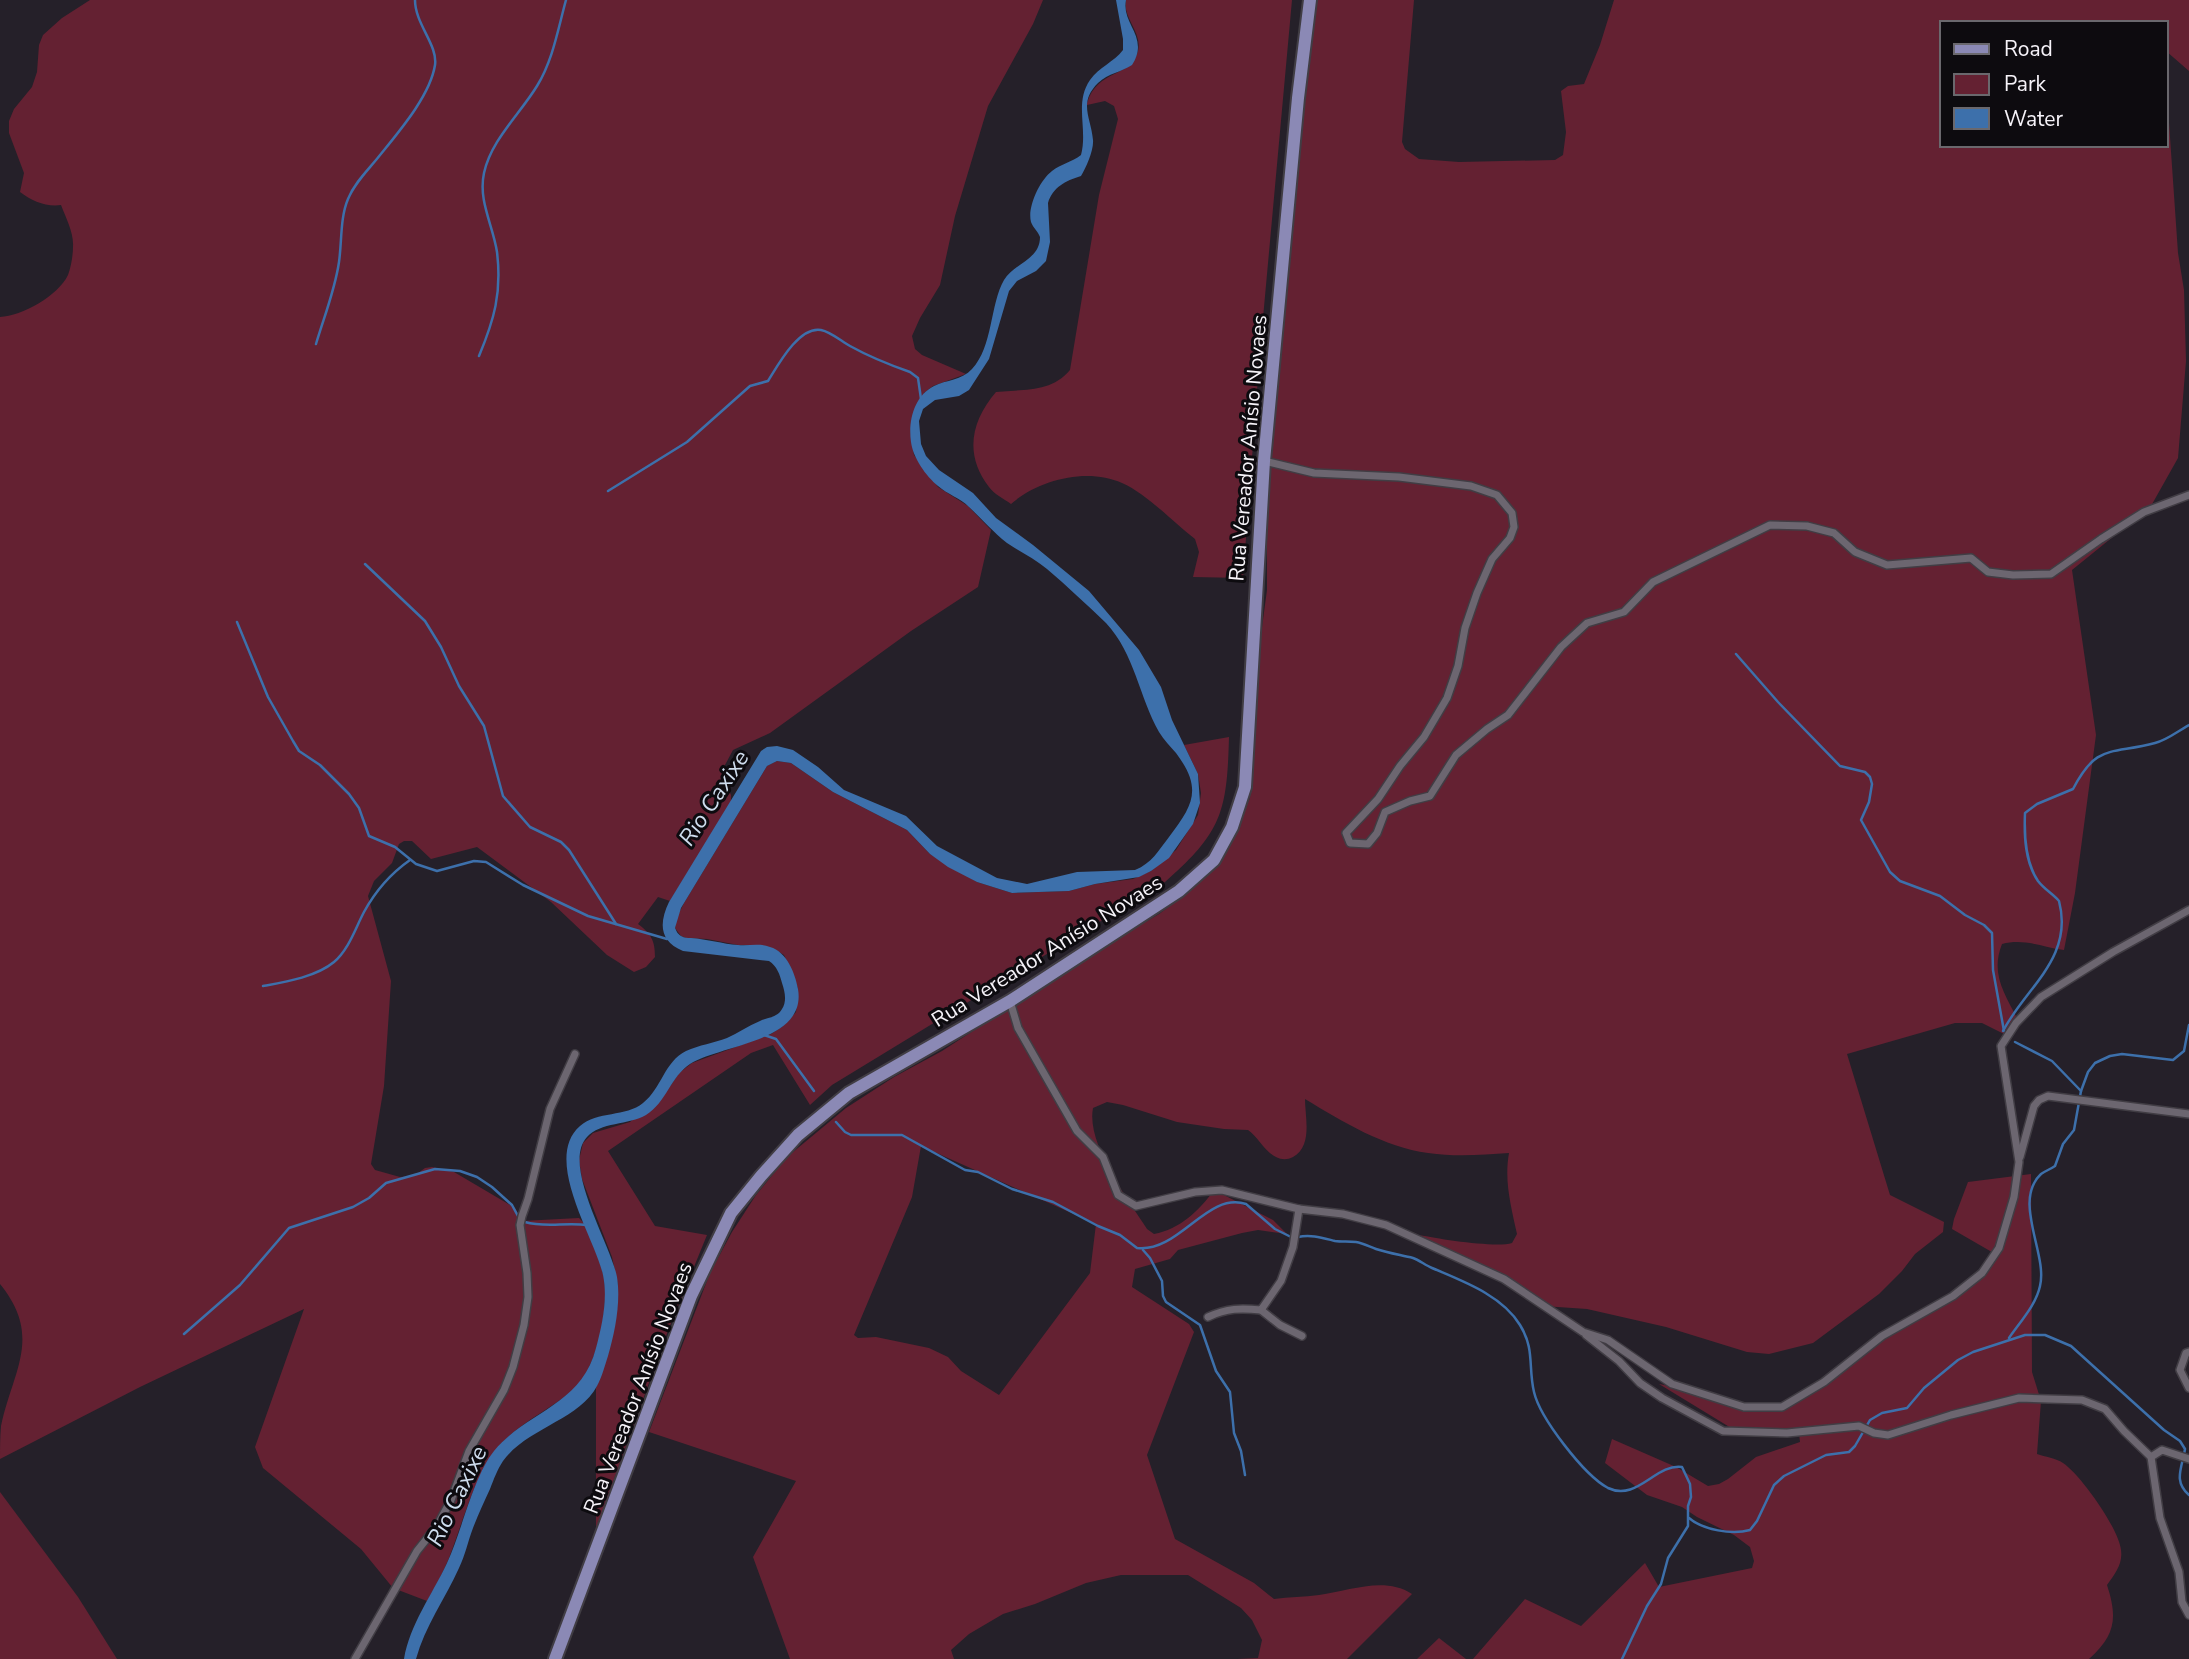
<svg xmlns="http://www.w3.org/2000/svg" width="2189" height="1659" font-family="'Nunito Sans',sans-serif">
<rect width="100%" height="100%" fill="#252029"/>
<!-- green -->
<g fill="#642132" fill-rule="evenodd">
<path d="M90,0H1043L1033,24L988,106L955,216L940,285L920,318L912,336L915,349L922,355L966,374L933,386L924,393L913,449L914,455L938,487L968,506L991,530L978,587L911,631L770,733L733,750L725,765L722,776L731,795V802L670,901L658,897L638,924C651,934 655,940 655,957L646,967L634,972L607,955L551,902L477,847L431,859L412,841H404L399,844L392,863L374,881L368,896L391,981L384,1086L371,1164L375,1170L400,1177L414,1176L425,1168L432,1167L454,1172L515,1208L522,1221L579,1218L584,1223C591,1241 600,1258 604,1278C609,1309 597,1371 571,1392C546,1412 511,1427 492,1455C473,1482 461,1527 449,1558C443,1573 435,1587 427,1601L393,1588L361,1549L263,1468L255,1447L304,1309L140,1387L0,1459C0,1448 0,1437 1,1426C13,1370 43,1337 0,1284V317C22,316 58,296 68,275C71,267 73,255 73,247C74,233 66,218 61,205C46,207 32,201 20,192L24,173L9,133V121L14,109L32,87L37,72L39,45L43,35L62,18Z"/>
<path d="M1126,0H1292L1260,351L1243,578L1193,577L1199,552L1195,539C1173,522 1147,494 1122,483C1087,467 1038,480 1011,504C1004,499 994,494 989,487C964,455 971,421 996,392C1023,389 1051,393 1070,370L1099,195L1118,119L1114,106L1105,101L1087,105V103C1098,69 1128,78 1137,54C1145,34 1122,19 1126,0Z"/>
<path d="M1307,0H1414L1402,142L1405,149L1419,159L1459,162L1555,160L1563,155L1566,132L1561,91L1568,86L1584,84L1600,45L1614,0H2189V71L2166,51V23H1942V145H2166V79L2178,253L2184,290L2186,361L2178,458L2151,506L2072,570L2096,735L2075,893L2064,950C2042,947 2024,938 2002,944C1990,974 2005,994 2018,1020L2006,1035L1982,1023H1955L1847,1054L1890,1195L1944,1222L1943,1232L1915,1254L1902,1271L1879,1294L1813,1343L1769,1354L1747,1352L1666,1327L1587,1309L1543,1306L1420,1235C1438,1239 1496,1248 1512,1243L1517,1234C1511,1206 1504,1181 1509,1153C1482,1155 1455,1157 1428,1153C1384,1147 1343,1122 1305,1099C1305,1117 1313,1146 1293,1157C1287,1160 1282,1160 1276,1157C1265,1152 1258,1137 1248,1130L1224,1129L1177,1122L1123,1105L1107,1102L1093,1108C1086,1144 1128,1199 1147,1229L1154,1234C1180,1229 1199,1211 1214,1190L1273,1220L1287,1234L1258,1230L1242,1233L1178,1250L1170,1259L1135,1269L1132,1287L1189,1324L1194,1332L1147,1455L1175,1539L1254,1583L1274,1599C1289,1597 1304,1597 1319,1595C1350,1591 1384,1576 1412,1594L1347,1659H1237L1258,1658L1262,1640L1252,1620L1241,1608L1188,1575H1121L1086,1583L1035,1604L1003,1614L969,1634L951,1650L954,1659H790L753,1557L796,1481L649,1432L710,1273L732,1232L756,1195L787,1157L846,1108L894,1077L942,1051L1098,950L1159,914L1190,891L1219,861L1250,798L1253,694L1267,590V465ZM921,1146L1096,1224L1090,1273L999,1395L961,1371L948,1357L929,1348L876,1337L858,1338L854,1335L912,1197Z"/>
<path d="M1229,737C1227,812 1222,832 1165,882L832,1085L810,1105L773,1045L751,1053L608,1151L655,1226L707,1235L669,1328L596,1529V1388L608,1354L617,1309L618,1285L612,1257L582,1179L579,1160L583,1143L593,1133L630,1122L671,1085L679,1073L692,1063L771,1034L783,1026L796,1012L798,989L794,977L784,955L776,950L760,945H738L707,939L686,938L681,936L675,928L677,917L684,903L767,766L777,761L791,763L833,792L907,830L930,854L977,882L1012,893L1069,891L1095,884L1133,879L1151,871L1176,850L1198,815L1201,793L1198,774L1184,745Z"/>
<path d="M2031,1174L2032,1372L2041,1401L2037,1454C2045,1457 2056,1458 2063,1463C2081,1475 2119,1529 2121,1550C2123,1564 2115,1574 2107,1585C2118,1619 2115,1635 2089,1659H1473L1525,1599L1581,1626L1645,1563L1659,1587L1752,1568L1754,1561L1750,1547L1734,1535L1697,1517L1682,1507L1647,1495L1605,1463L1612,1439L1676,1467L1708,1486L1719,1484L1728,1479L1756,1457L1800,1442L1799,1433L1736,1431L1659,1384L1701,1392L1753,1407L1771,1406L1809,1394L1877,1343L1975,1278L1997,1255L1952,1229L1954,1219L1968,1182Z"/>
<polygon points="0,1492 78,1597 117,1659 0,1659"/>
<polygon points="1439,1638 1466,1659 1417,1659"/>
</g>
<!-- water -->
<path fill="#3d70ab" d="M1116,0H1126C1121,24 1150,37 1132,65C1122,72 1108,73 1098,83C1078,103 1091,117 1093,140C1094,150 1086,168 1081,176C1065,181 1053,187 1048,203L1050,242L1046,261L1036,271L1017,281L1009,291L989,359L969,390L959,396L935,400L923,409L919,421L921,444L926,456L939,470L973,493L996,518L1033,545L1089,591L1139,650L1161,687L1172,720L1198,774L1200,803L1193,824L1169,858L1151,871L1139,877L1095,884L1069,891L1012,893L977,882L948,867L930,854L907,830L833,792L791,763L777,761L767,766L681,908L675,928C677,932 677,933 681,936C685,938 687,938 691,938C707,939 723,944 738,945C749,946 760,943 770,947C787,952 795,973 798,989C807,1042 722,1044 690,1064C671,1076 666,1103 646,1115C629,1125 600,1122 587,1137C561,1165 611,1244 617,1277C621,1302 615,1332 608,1356C605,1365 602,1377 597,1386C579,1420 527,1428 503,1461C497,1470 494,1479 490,1489C484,1502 478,1515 473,1528C468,1541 465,1556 459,1568C445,1599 425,1626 416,1659H404C410,1624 432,1595 447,1563C462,1531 473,1477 494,1451C528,1410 581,1406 596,1348C602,1325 608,1299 603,1275C595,1238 542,1159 580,1126C597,1111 626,1117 643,1103C662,1088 664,1062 686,1051C699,1045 714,1043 727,1038C738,1033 748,1026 760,1021C768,1017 777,1018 782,1009C787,1001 785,992 782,983C780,975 777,966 769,961L683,951C659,941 659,923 669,902L761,751L767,747L777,746L793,750L818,767L844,790L906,816L937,846L997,878L1027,884L1077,872L1135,870C1152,863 1158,851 1169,837C1193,805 1203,789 1176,753C1170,746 1164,740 1159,732C1139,697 1135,654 1106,623C1087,605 1067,586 1047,569C1035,559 1020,552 1007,543C993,532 982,519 969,507C960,498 947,494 938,486C926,476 913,458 911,442C908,421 914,396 934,386C946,380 962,380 972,369C993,347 990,304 1004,280C1014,263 1040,260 1040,237C1038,231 1033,228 1031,222C1027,207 1040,180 1052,171C1061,164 1072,162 1081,155C1088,129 1074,103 1090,80C1099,67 1114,62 1123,50V39Z"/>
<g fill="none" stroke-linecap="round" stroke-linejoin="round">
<!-- stream -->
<g stroke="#3d70ab" stroke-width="2.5">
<path d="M316,344C324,317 335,290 339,262C342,241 340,218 348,199C354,184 366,172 376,160C396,135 430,97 435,65C438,45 415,24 415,0"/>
<path d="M479,356C494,320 502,293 497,252C493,225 478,201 484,173C491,140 520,114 537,86C553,60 558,29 566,0"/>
<path d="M608,491L687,442L750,386L768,381C778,365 799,326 821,330C831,332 841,341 850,346C868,356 890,365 910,372L918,378L921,399"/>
<polyline points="365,564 425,621 441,647 459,686 484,726 503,796 530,827 561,842 569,850 616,924"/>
<polyline points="237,622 268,697 293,741 299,751 320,765 349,794 359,808 369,836 395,847 416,864 437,871 474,861 486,862 523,885 588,916 667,939"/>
<polyline points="1736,654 1778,702 1840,766 1865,772 1870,777 1872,784 1869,802 1861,820 1890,872 1900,881 1940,896 1965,915 1984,925 1992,933 1993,970 2004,1031"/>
<path d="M263,986C285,982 316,977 334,962C349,949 355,929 364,912C376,890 390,874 410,860"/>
<path d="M2003,1031C2026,987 2074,958 2059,901C2053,894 2044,889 2038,881C2025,862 2024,836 2025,813L2037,804L2073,789C2097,743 2110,755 2155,743C2167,740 2178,731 2189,725"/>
<polyline points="764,1035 776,1039 814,1091"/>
<polyline points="2015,1042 2052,1061 2081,1091"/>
<path d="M836,1122L845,1132L851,1135H902L965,1170L978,1172L1012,1189L1053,1202L1098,1226L1120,1235L1137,1248C1179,1253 1207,1191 1246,1204L1275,1229L1291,1237"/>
<path d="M525,1222C546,1228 565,1222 587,1225"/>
<path d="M1298,1237C1311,1234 1323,1238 1335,1241C1342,1242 1349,1241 1356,1242C1363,1243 1370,1247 1376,1249C1388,1253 1401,1255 1413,1258C1419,1260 1425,1265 1432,1268C1462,1281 1502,1295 1520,1325C1535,1349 1528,1367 1534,1392C1540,1418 1584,1475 1608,1488C1637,1502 1656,1463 1682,1467L1690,1484L1691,1497L1688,1506V1526L1668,1558L1661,1584L1647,1606L1622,1659"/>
<polyline points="1143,1250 1150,1258 1162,1281 1163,1296 1166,1302 1200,1325 1216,1371 1230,1392 1234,1433 1241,1451 1245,1475"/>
<polyline points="184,1334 240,1285 289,1228 353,1207 369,1198 386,1183 435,1169 460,1171 477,1177 492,1187 512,1205 519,1218"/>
<path d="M2009,1338C2020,1322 2036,1305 2040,1286C2048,1254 2012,1201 2041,1174C2045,1171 2051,1169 2055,1166L2063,1144L2074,1130L2081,1091L2088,1072L2095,1063L2110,1056L2122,1054L2173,1060L2184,1051L2189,1025"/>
<path d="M1689,1518C1703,1530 1732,1535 1750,1530L1757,1521L1774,1485L1784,1476L1826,1455L1849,1452L1855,1446L1870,1420L1882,1413L1907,1408L1924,1388L1958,1360L1973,1352L2025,1335H2045L2071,1346L2164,1430L2180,1441L2185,1449C2182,1468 2173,1481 2189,1495"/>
</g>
<defs>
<g id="minor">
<polyline points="1264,461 1314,473 1399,477 1471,486 1497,495 1512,513 1514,527 1510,538 1492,559 1477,593 1465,628 1458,666 1447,698 1424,737 1400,766 1378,799 1346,833 1350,843 1368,844 1377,833 1385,812 1410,801 1430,796 1456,755 1487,729 1508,715 1561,647 1587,623 1624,612 1653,582 1770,525 1807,526 1834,533 1855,552 1887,565 1971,558 1988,572 2013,575 2051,574 2101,539 2144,512 2189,495"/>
<polyline points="1010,1001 1018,1028 1077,1131 1103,1157 1118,1195 1136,1206 1195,1192 1222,1190 1299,1209 1343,1214 1386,1225 1504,1279 1583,1332 1608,1340 1672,1384 1744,1407 1782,1407 1824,1382 1882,1336 1953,1296 1982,1273 1999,1248 2014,1197 2019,1162 2001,1046 2016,1023 2041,997 2113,952 2189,910"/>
<polyline points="2020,1157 2034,1106 2039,1100 2048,1096 2189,1114"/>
<polyline points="1261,1310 1280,1325 1302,1336"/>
<path d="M1208,1317C1227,1308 1241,1308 1261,1310L1281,1281L1293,1247L1299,1209"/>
<polyline points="1586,1335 1619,1361 1640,1383 1662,1398 1723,1431 1787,1433 1859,1426 1874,1433 1888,1435 1951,1415 2019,1398 2082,1400 2105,1409 2124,1431 2151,1457 2160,1518 2179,1572 2182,1602 2189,1615"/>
<polyline points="2189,1352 2186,1353 2180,1370 2189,1388"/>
<polyline points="2151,1457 2162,1450 2189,1459"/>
<polyline points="355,1659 417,1551 437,1526 451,1500 469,1451 504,1390 513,1367 524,1325 528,1297 527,1273 520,1225 522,1216 528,1199 550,1109 575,1054"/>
</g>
<polyline id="primary" points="555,1659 691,1296 731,1213 761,1176 798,1135 849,1093 1010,1001 1179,891 1214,860 1232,827 1245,787 1264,461 1298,98 1310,0"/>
</defs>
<!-- minor casing -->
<use href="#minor" stroke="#413d44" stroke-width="10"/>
<!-- primary casing -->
<use href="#primary" stroke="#413d44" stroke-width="16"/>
<!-- minor -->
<use href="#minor" stroke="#6c6670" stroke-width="7"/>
<!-- primary -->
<use href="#primary" stroke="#8b89b5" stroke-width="12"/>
</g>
<g text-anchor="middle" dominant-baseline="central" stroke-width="6" stroke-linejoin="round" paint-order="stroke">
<!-- street labels -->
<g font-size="21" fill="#f6f3f9" stroke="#0d0b0f">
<text transform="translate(1248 448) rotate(-85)">Rua Vereador Anísio Novaes</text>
<text transform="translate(1047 951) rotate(-32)">Rua Vereador Anísio Novaes</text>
<text transform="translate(638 1388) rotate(-69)">Rua Vereador Anísio Novaes</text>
</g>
<!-- water labels -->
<g font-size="23" font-style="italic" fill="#cedced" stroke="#0d0b0f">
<text transform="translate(714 798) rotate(-57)">Rio Caxixe</text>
<text transform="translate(457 1496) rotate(-64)">Rio Caxixe</text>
</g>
</g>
<!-- legend -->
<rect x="1940" y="21" width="228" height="126" fill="#0d0b0f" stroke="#6a686d" stroke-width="2"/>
<rect x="1954" y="44" width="35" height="10" fill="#8b89b5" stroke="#6a686d" stroke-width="2"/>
<text x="2004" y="56" font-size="21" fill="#f6f3f9">Road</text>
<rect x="1954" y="74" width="35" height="21" fill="#642132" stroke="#6a686d" stroke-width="2"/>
<text x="2004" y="91" font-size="21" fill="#f6f3f9">Park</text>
<rect x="1954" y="108" width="35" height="21" fill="#3d70ab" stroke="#6a686d" stroke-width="2"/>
<text x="2004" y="126" font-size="21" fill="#f6f3f9">Water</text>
</svg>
